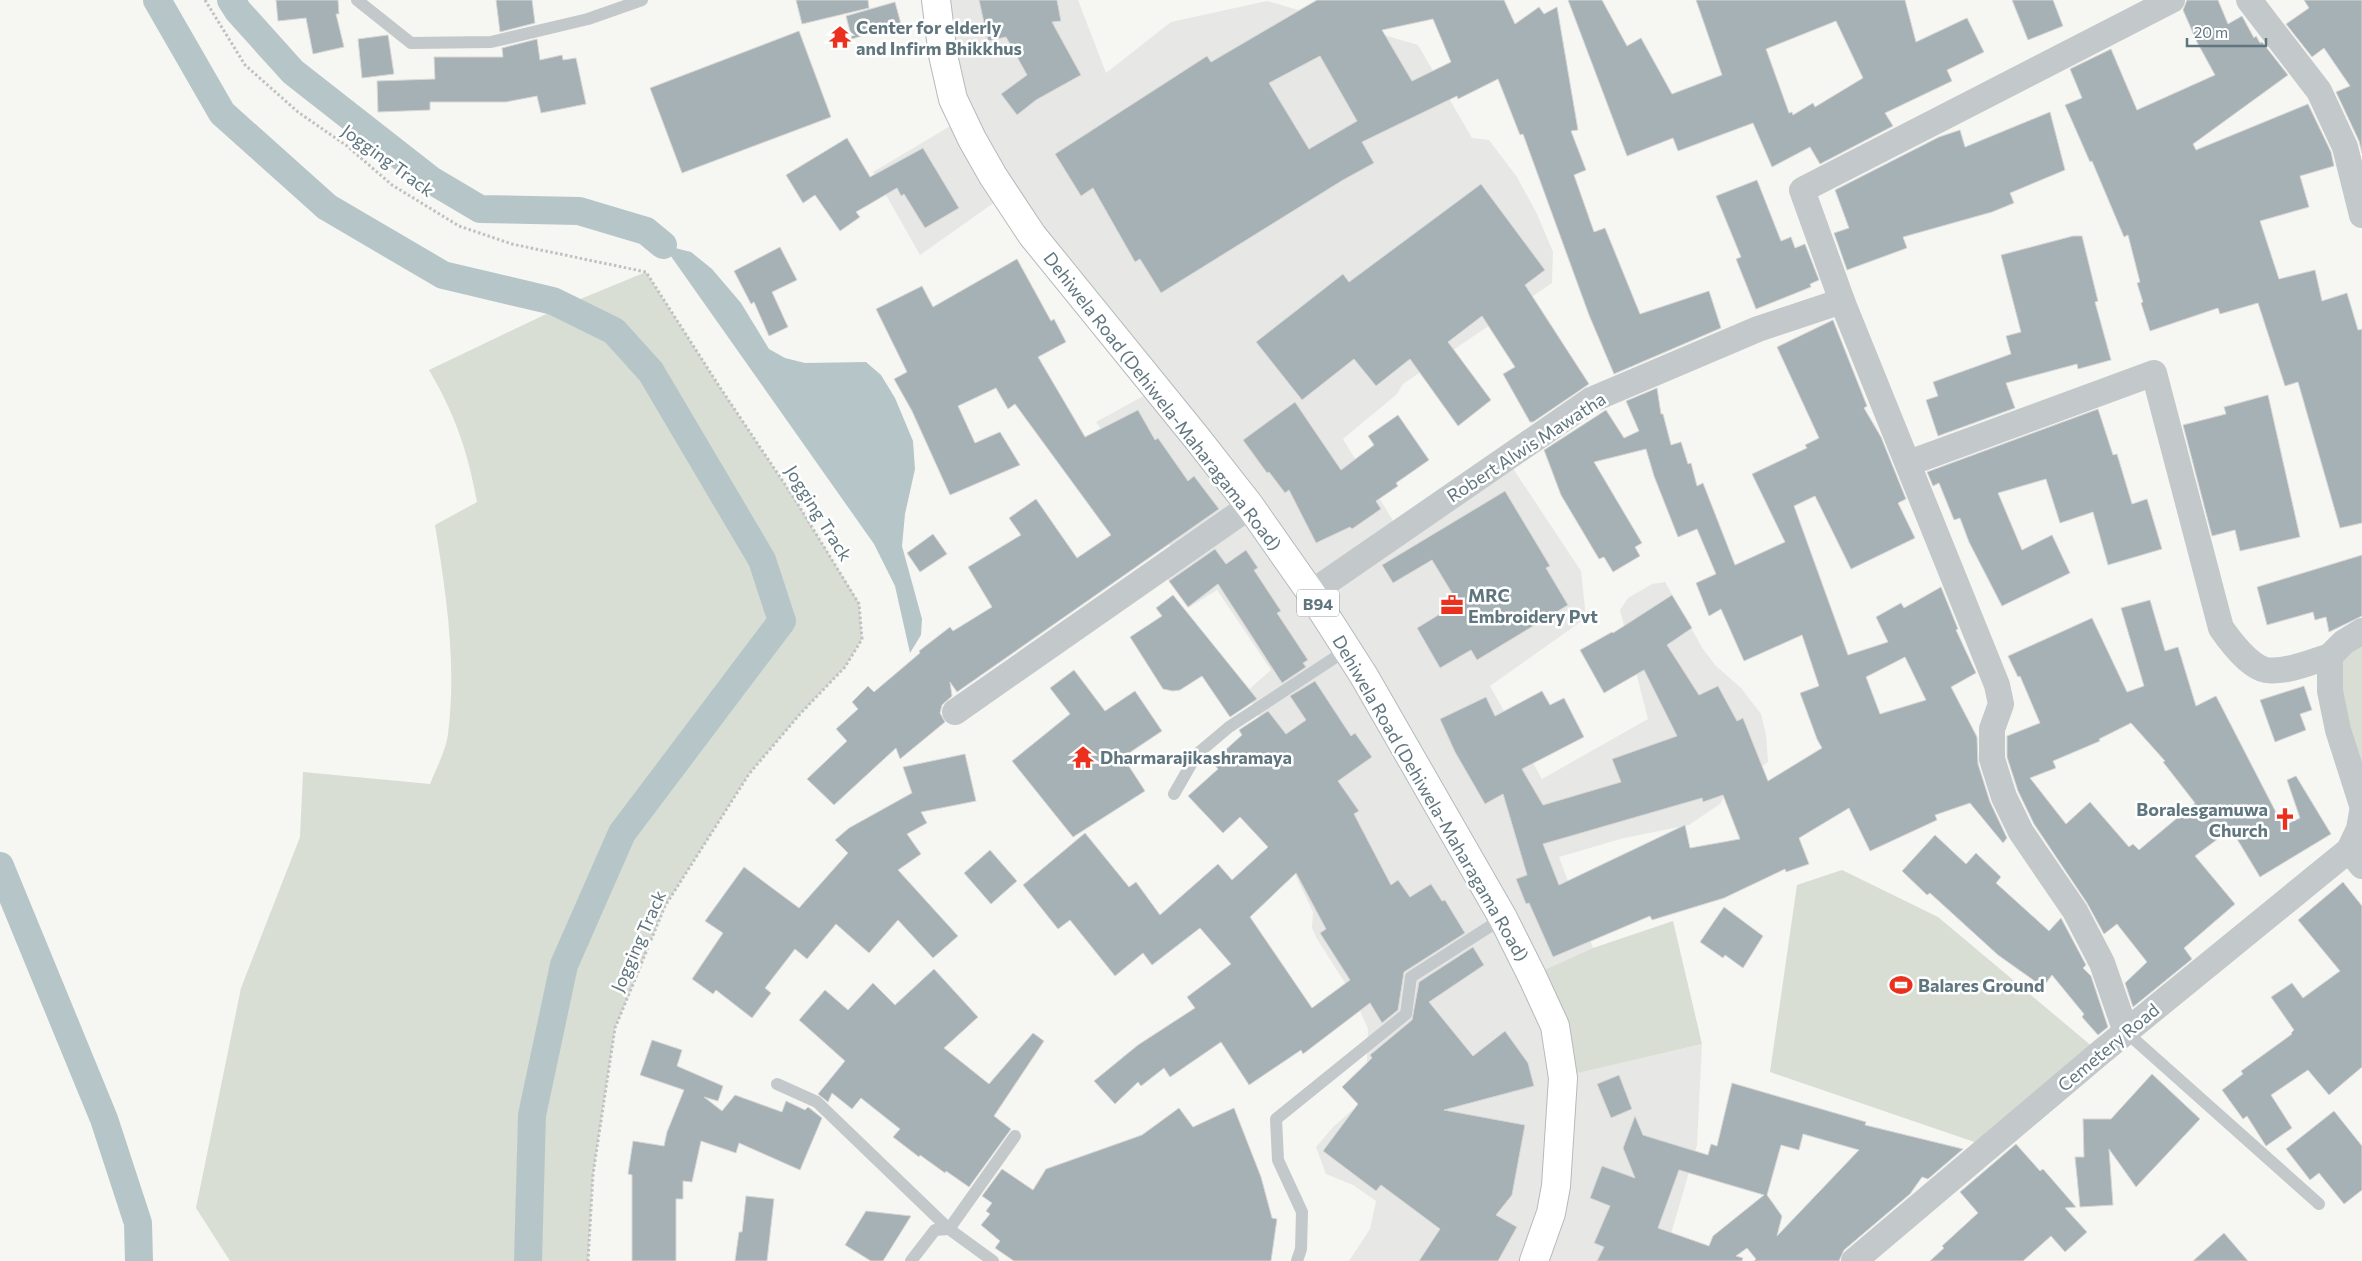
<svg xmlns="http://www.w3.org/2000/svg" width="2362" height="1261" font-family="Commissioner,sans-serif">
<rect width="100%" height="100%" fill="#f6f6f2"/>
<!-- built -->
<polygon fill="#e7e7e6" points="936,0 1078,0 1106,73 1171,22 1267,1 1418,45 1472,138 1489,140 1517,177 1537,214 1553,252 1552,283 1403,384 1397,394 1343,439 1400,532 1506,458 1581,571 1586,618 1490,686 1542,779 1648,719 1620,610 1628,598 1652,584 1665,582 1703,649 1715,665 1741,688 1761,714 1766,735 1768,762 1728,790 1720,804 1689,825 1624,838 1559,857 1593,948 1544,970 1574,1074 1702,1044 1697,1145 1663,1261 1349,1261 1370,1229 1376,1201 1353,1185 1326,1174 1316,1147 1334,1126 1356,1107 1366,1091 1368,1029 1354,997 1317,939 1312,928 1313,912 1295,874 1323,855 1272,755 1256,709 1246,692 1271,670 1217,590 1188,608 1160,569 1178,557 1156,525 1121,459 1096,422 1156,389 1005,195 920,255 873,172 962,119"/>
<!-- green -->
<g fill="#d8ded3">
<path d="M646,272L719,386L794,498L859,603L862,639L845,667L800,714L749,774L665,906L615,1028L593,1174L588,1261H230L196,1208L241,988L300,837L303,772L430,784C436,769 446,750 448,734C457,664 446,593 435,525L477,502C468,452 455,414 429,370L561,307Z"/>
<polygon points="2362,631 2362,805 2338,730 2344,642"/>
<polygon points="1842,870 1938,917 2100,1053 1989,1147 1770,1072 1797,885"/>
<polygon points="1673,921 1702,1044 1574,1074 1544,970 1593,948"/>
</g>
<!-- water -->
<polygon fill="#b6c6c8" points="663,245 691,252 712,269 741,303 769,349 785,358 805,363 866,362 881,375 895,398 913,441 915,469 905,514 902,546 922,619 921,635 910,653 895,586 874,544"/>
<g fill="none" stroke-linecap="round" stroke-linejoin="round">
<!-- canal -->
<g stroke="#b6c6c8" stroke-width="28">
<polyline points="157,0 222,113 327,207 443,275 553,301 614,331 651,372 762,560 782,621 622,833 564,965 532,1115 528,1261"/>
<polyline points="231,0 238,11 293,72 431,180 480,209 579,211 646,231 663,245"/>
<polyline points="0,866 104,1119 138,1223 139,1261"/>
</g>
</g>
<!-- building -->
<g fill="#a6b1b5" stroke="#d8d7d5" fill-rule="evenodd">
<polygon points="276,0 338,0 339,14 336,14 344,47 313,54 306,18 278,21"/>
<polygon points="496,0 532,0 535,23 500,32"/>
<polygon points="796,0 868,0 869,8 802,24"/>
<polygon points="979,0 1057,0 1061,21 1052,22 1081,75 1036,100 1017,115 1001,94 1027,75 1006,37 988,41"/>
<path d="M1317,0H1504L1515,24L1539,7L1544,14L1557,7L1578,130L1571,131L1586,170L1574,175L1594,232L1605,228L1640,314L1709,291L1721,328L1614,374L1589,315L1523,134L1520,135L1498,79L1458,99L1457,96L1362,142L1374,163L1343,180L1161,293L1140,259L1135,262L1093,188L1081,196L1055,154L1207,56L1211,62ZM1433,19L1451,62L1412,81L1382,30ZM1320,56L1357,121L1309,149L1269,83Z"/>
<path d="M1568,0H1602L1627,46L1641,38L1672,94L1722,75L1696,0H1905L1916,42L1967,18L1984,52L1947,70L1952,81L1885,113L1893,126L1820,164L1810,147L1772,167L1753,123L1678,151L1673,138L1627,156ZM1836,21L1863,78L1815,107L1813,103L1793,115L1792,112L1789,113L1766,49Z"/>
<polygon points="2012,0 2053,0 2063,26 2028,40"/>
<polygon points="2187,0 2218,0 2228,24 2242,16 2254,38 2256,36 2260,43 2262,42 2288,75 2193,144 2196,150 2308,104 2331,152 2334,166 2300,176 2309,207 2260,221 2279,279 2315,270 2322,301 2347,293 2358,330 2362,329 2362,523 2340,528 2298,382 2285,386 2258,303 2220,314 2218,308 2150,331 2141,303 2143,302 2137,283 2140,282 2128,235 2124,237 2092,161 2090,162 2065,105 2082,98 2070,69 2111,49 2137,110 2215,75 2197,42 2183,10"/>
<polygon points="2304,0 2362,0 2362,153 2359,141 2336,92 2350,86 2324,48 2312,57 2286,24 2309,8"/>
<polygon points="895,2 901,24 852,39 846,16"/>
<polygon points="799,31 831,117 682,173 650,88"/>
<polygon points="388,35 394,74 362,78 358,39"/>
<polygon points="537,39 540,60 562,55 563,60 576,58 586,104 541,113 537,96 506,102 430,102 430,110 378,112 377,81 435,79 434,57 503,57 502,48"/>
<polygon points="2050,112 2065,170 2010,193 2014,203 1992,212 1903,237 1907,248 1847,270 1834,233 1849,228 1835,190 1939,137 1960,130 1965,147"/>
<polygon points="847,138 870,177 923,148 959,208 925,228 904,194 901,196 897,188 856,212 860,217 840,231 815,195 803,203 786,175"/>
<polygon points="1757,180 1781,241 1791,237 1795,248 1805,244 1819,280 1810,284 1811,287 1756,309 1736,259 1741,257 1716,196"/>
<polygon points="1481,184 1545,270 1525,285 1589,384 1533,422 1530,422 1503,374 1515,367 1482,316 1448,342 1491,400 1458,426 1410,359 1376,386 1354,359 1302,400 1256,342 1343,274 1349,282"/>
<polygon points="2073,236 2082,236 2098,301 2095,302 2111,360 2078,369 2077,364 2006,383 2015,408 1938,436 1926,400 1938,396 1933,382 2011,354 2006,336 2021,332 2001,255"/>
<polygon points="780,247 797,280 772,292 788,327 769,336 754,302 751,304 734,271"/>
<polygon points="1017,259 1051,321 1054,319 1066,342 1038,357 1085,437 1138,410 1155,440 1158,438 1188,481 1194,476 1219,509 957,692 950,682 952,696 942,705 940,713 945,722 900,759 896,748 834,805 807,779 847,741 836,729 858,709 852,702 868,686 874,692 920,653 919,651 950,627 953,631 992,607 968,567 1021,535 1009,518 1036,499 1077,558 1111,535 1015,404 1008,409 996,388 958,406 975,443 1000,432 1020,465 950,495 912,411 894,379 907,372 876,309 922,286 933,307"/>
<path d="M1833,320L1867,406L1864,408L1881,437L1906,499L1898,503L1915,538L1851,569L1815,496L1794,506L1848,655L1888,642L1876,617L1901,603L1904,608L1941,587L1958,629L1956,630L1976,673L1951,687L1977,737L1978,764L1990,802L2007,838L2003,843L1970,803L1935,815L1937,820L1870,851L1849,808L1799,838L1809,864L1786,872L1785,869L1724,898L1652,920L1650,916L1553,957L1529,903L1526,904L1516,879L1527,875L1503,794L1485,804L1455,752L1440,719L1486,697L1495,716L1542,691L1550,705L1564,698L1584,737L1522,769L1543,805L1621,782L1612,759L1677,736L1644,670L1604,693L1580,650L1612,632L1613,633L1672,595L1692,628L1667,645L1699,695L1718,686L1737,721L1743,718L1768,781L1822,748L1817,739L1800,693L1819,686L1802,635L1744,661L1721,609L1709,616L1696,583L1716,574L1697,529L1678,537L1654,476L1646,449L1594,462L1642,543L1635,547L1640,556L1613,572L1604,557L1599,559L1561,495L1544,450L1606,410L1624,438L1639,431L1626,401L1657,388L1661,414H1663L1671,445L1681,442L1688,464L1691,463L1697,486L1703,483L1735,565L1785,542L1752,474L1807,448L1805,445L1819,438L1777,347ZM1905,657L1926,700L1880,714L1866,677ZM1723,795L1740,839L1690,848L1685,825L1559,885L1543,844L1702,798L1703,802Z"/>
<polygon points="2268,395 2300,537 2240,551 2235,530 2212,536 2183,425 2226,414 2224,407"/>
<polygon points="1295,402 1341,470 1374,445 1368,436 1398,415 1429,460 1396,483 1398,486 1376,501 1381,509 1352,529 1350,527 1316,543 1289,490 1285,493 1269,472 1267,473 1243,440"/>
<polygon points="2098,409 2113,455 2117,454 2132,504 2147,499 2162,549 2108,565 2093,512 2060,523 2046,479 1998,493 2022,550 2052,535 2070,573 2002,606 1969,542 1960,518 1954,520 1939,483 1933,486 1927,472"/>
<polygon points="1505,491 1550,566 1546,568 1568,605 1477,660 1471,650 1440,668 1417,628 1458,603 1432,560 1393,583 1382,565"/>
<polygon points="933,534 947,554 920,572 907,553"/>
<polygon points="1215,549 1226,564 1246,550 1258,568 1254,570 1281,611 1277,613 1308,660 1303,663 1306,667 1282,683 1218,584 1188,607 1169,581"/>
<polygon points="2362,555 2362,616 2329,632 2326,617 2315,620 2313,612 2267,625 2257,587"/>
<polygon points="1173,595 1257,699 1230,717 1202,676 1180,690 1173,691 1163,689 1130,637 1162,616 1156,608"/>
<path d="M2150,600L2165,651L2178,647L2196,706L2216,696L2283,826L2300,818L2287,780L2296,776L2331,834L2260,877L2231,829L2195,856L2235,904L2184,948L2192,959L2133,1007L2125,983L2147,962L2117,924L2104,934L2087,903L2034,824L2018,791L2007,757V736L2040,723L2020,676L2018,677L2008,656L2092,618L2127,692L2144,686L2121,608ZM2131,723L2165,761L2163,762L2195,803L2139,850L2133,844L2129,847L2090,802L2066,824L2030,778L2056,768L2053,761L2100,741L2099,739Z"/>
<polygon points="1074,670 1105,711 1135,691 1162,731 1123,757 1145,791 1073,837 1012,761 1070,714 1050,688"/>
<path d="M1315,681L1351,736L1355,733L1372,757L1338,781L1359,811L1354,814L1391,885L1398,880L1410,897L1431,884L1442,901L1445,900L1465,933L1404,972L1398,1010L1382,1023L1370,1003L1303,1054L1301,1050L1249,1085L1221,1042L1170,1077L1164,1068L1141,1086L1138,1082L1115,1104L1094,1081L1138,1045L1195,1008L1187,997L1231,964L1200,928L1152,965L1143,953L1115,976L1070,920L1058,929L1023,885L1085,833L1129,887L1136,882L1160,915L1218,864L1232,880L1268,847L1240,817L1223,833L1188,796L1218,769L1212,762L1242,735L1239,730L1268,711L1286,734L1306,720L1290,696ZM1296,873L1326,929L1320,933L1350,980L1312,1008L1250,917Z"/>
<polygon points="2304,686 2312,710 2300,714 2306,730 2275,742 2260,700"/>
<polygon points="965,754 976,801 921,812 927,823 907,834 921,854 898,870 958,936 933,958 898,920 869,953 836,924 807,959 795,949 765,988 771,993 752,1018 716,990 713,994 692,979 723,933 705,921 744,867 799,908 848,853 835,840 849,828 912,793 903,767"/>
<polygon points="1935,835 1966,864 1976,853 2001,877 1996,883 2049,931 2061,918 2086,965 2083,968 2091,976 2108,1027 2098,1035 2082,1017 2084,1014 2052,975 2043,987 1998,955 1930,893 1927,895 1902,871"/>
<polygon points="990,850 1017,881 991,904 964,873"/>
<polygon points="2343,882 2362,906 2362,1067 2329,1095 2308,1070 2271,1095 2292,1128 2266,1146 2247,1116 2243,1119 2222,1090 2243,1074 2241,1071 2292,1034 2291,1033 2294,1030 2271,997 2292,983 2303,998 2340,971 2298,920"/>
<polygon points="1724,907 1763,936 1743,968 1725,955 1723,958 1700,942"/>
<polygon points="1473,947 1484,965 1429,1002 1473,1056 1505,1031 1528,1063 1534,1086 1444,1110 1525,1125 1512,1195 1496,1215 1517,1227 1498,1261 1419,1261 1440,1229 1381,1185 1376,1191 1323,1151 1358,1104 1342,1087 1372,1058 1370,1055 1412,1020 1419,982"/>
<polygon points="934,969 978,1017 944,1048 989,1084 1033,1033 1044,1041 994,1116 1011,1129 969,1187 946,1171 945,1173 920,1155 919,1157 893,1137 900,1129 861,1098 852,1109 832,1093 828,1102 818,1094 845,1061 799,1020 825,990 848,1010 873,983 895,1005"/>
<polygon points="652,1040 682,1050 677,1066 723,1086 718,1101 704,1097 722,1111 735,1095 782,1112 786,1101 805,1110 808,1107 822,1118 800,1170 739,1143 736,1153 701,1141 692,1182 683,1181 683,1199 676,1199 676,1261 632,1261 632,1175 628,1174 633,1141 664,1146 667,1132 684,1090 640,1075"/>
<polygon points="2152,1074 2200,1119 2136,1187 2109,1149 2113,1205 2080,1207 2075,1157 2084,1157 2083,1119 2111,1119"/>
<polygon points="1619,1075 1632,1109 1611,1118 1597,1084"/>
<path d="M1732,1083L1866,1122L1865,1125L1963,1149L1928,1179L1922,1177L1910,1194L1844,1250L1839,1261H1754L1756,1259L1747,1248L1736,1256L1743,1258L1742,1261H1597L1604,1247L1594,1243L1610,1206L1590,1198L1602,1166L1635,1178L1623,1148L1635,1116L1643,1135L1708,1155L1711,1144L1717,1146ZM1803,1134L1859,1150L1777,1236L1782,1216L1767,1195L1781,1145L1799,1150ZM1679,1170L1764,1195L1713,1236L1709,1246L1658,1228Z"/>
<polygon points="1179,1108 1193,1127 1234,1108 1261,1177 1272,1218 1277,1219 1271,1261 1014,1261 995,1248 1000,1241 981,1225 990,1214 986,1211 992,1203 982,1196 1002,1169 1033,1190 1046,1169 1142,1135"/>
<polygon points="2334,1111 2362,1146 2362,1190 2344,1204 2319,1173 2310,1180 2286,1149"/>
<polygon points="2016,1144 2040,1171 2043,1169 2076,1207 2065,1208 2087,1232 2065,1252 2051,1236 2023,1261 1930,1261 1944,1248 1942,1246 1978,1213 1960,1192"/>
<polygon points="746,1196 774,1199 767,1261 735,1261 739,1232 742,1232"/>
<polygon points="866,1211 911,1216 883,1261 871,1261 845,1245"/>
<polygon points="2224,1233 2248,1261 2193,1261"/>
</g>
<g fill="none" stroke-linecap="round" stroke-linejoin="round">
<defs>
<polyline id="primary" points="936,0 943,55 953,99 972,139 993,176 1032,235 1196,437 1250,506 1311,593 1364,676 1503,918 1532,976 1555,1026 1563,1078 1556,1186 1551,1213 1534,1261"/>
</defs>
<!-- primary casing -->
<use href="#primary" stroke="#b4babc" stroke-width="30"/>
<!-- path -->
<polyline stroke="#bfc1c3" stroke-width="3" stroke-dasharray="2.5 2.5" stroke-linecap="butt" points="205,0 245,65 298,112 347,146 392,185 459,226 512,244 646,272 719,386 794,498 859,604 862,639 845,667 800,714 749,774 665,906 615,1028 593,1174 588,1261"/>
<!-- service -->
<g stroke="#c3c8ca" stroke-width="12">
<polyline points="357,0 411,43 491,42 588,19 642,0"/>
<polyline points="1174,794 1197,754 1229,727 1348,649"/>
<polyline points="2126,1032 2319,1204"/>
<polyline points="777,1084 817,1102 949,1229 993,1261"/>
<polyline points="911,1261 935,1230 949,1229 1015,1136"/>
<polyline points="1297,1261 1301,1249 1302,1212 1278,1160 1276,1119 1406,1014 1411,977 1503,918"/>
</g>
<!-- minor -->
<g stroke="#c3c8ca" stroke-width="26">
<polyline points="2249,0 2319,91 2345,147 2362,215"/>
<path d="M1909,463L2154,373L2221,628C2230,641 2250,667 2266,670C2285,673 2312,662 2330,656"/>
<polyline points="1311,593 1591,400 1758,329 1842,301"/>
<polyline points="2362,631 2344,642 2330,656 2330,691 2338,730 2362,805"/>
<polyline points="955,712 1250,506"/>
<polyline points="2349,850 2359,829 2362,812"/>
<polyline points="2126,1032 2102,963 2075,911 2021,832 2004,797 1992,759 1992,729 2001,704 1997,685 1842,301 1802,190 2172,0"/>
<polyline points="1854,1261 2100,1053 2349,850 2362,866"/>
</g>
<!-- primary -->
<use href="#primary" stroke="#fff" stroke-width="28"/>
</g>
<!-- icons -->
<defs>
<symbol id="temple-bare" viewBox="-9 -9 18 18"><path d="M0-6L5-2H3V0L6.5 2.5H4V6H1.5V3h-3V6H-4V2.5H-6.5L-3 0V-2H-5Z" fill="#eb301e" stroke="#fff" stroke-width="2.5" paint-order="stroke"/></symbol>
<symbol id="office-bare" viewBox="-9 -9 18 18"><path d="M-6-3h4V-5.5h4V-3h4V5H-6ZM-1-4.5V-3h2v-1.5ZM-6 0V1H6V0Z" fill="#eb301e" stroke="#fff" stroke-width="2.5" paint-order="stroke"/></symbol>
<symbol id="church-bare" viewBox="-9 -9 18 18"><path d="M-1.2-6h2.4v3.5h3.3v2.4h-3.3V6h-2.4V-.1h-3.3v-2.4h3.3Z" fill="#eb301e" stroke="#fff" stroke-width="2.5" paint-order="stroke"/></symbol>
<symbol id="stadium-bare" viewBox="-9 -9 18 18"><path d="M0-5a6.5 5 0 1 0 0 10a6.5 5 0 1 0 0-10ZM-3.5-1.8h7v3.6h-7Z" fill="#eb301e" stroke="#fff" stroke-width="2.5" paint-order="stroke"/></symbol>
</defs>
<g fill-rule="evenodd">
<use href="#temple-bare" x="824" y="21" width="32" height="32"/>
<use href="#office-bare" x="1436" y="589" width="32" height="32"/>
<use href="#temple-bare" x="1067" y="741" width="32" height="32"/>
<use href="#church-bare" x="2269" y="803" width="32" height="32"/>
<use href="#stadium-bare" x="1885" y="969" width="32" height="32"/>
</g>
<g text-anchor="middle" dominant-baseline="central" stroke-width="5" stroke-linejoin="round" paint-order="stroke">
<!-- shield labels -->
<rect fill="#fff" stroke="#909fa5" stroke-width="1" x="1297" y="589.5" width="42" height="27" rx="4"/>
<g font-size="16" font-weight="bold" fill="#60767f">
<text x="1318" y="603">B94</text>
</g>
<!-- poi labels -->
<g font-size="18" font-weight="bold" fill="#60767f" stroke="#fff" text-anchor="start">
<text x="856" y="27">Center for elderly<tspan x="856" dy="21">and Infirm Bhikkhus</tspan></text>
<text x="1468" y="595">MRC<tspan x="1468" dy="21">Embroidery Pvt</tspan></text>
<text x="1100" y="757">Dharmarajikashramaya</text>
<text x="2268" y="809" text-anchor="end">Boralesgamuwa<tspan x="2268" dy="21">Church</tspan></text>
<text x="1918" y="985">Balares Ground</text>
</g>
<!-- street labels -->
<g font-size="18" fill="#60767f" stroke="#fff">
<text transform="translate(388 160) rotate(36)">Jogging Track</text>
<text transform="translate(1163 401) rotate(52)">Dehiwela Road (Dehiwela-Maharagama Road)</text>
<text transform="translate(1526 447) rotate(-33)">Robert Alwis Mawatha</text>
<text transform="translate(819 513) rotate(58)">Jogging Track</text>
<text transform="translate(1431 798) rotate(60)">Dehiwela Road (Dehiwela-Maharagama Road)</text>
<text transform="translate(638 941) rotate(-66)">Jogging Track</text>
<text transform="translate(2108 1047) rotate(-40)">Cemetery Road</text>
</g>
</g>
<!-- scale -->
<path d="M2187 38v8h79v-8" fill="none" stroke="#60767f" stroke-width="2.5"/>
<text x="2194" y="38" font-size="15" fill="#60767f" stroke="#ffffff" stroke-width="4" paint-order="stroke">20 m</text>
</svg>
